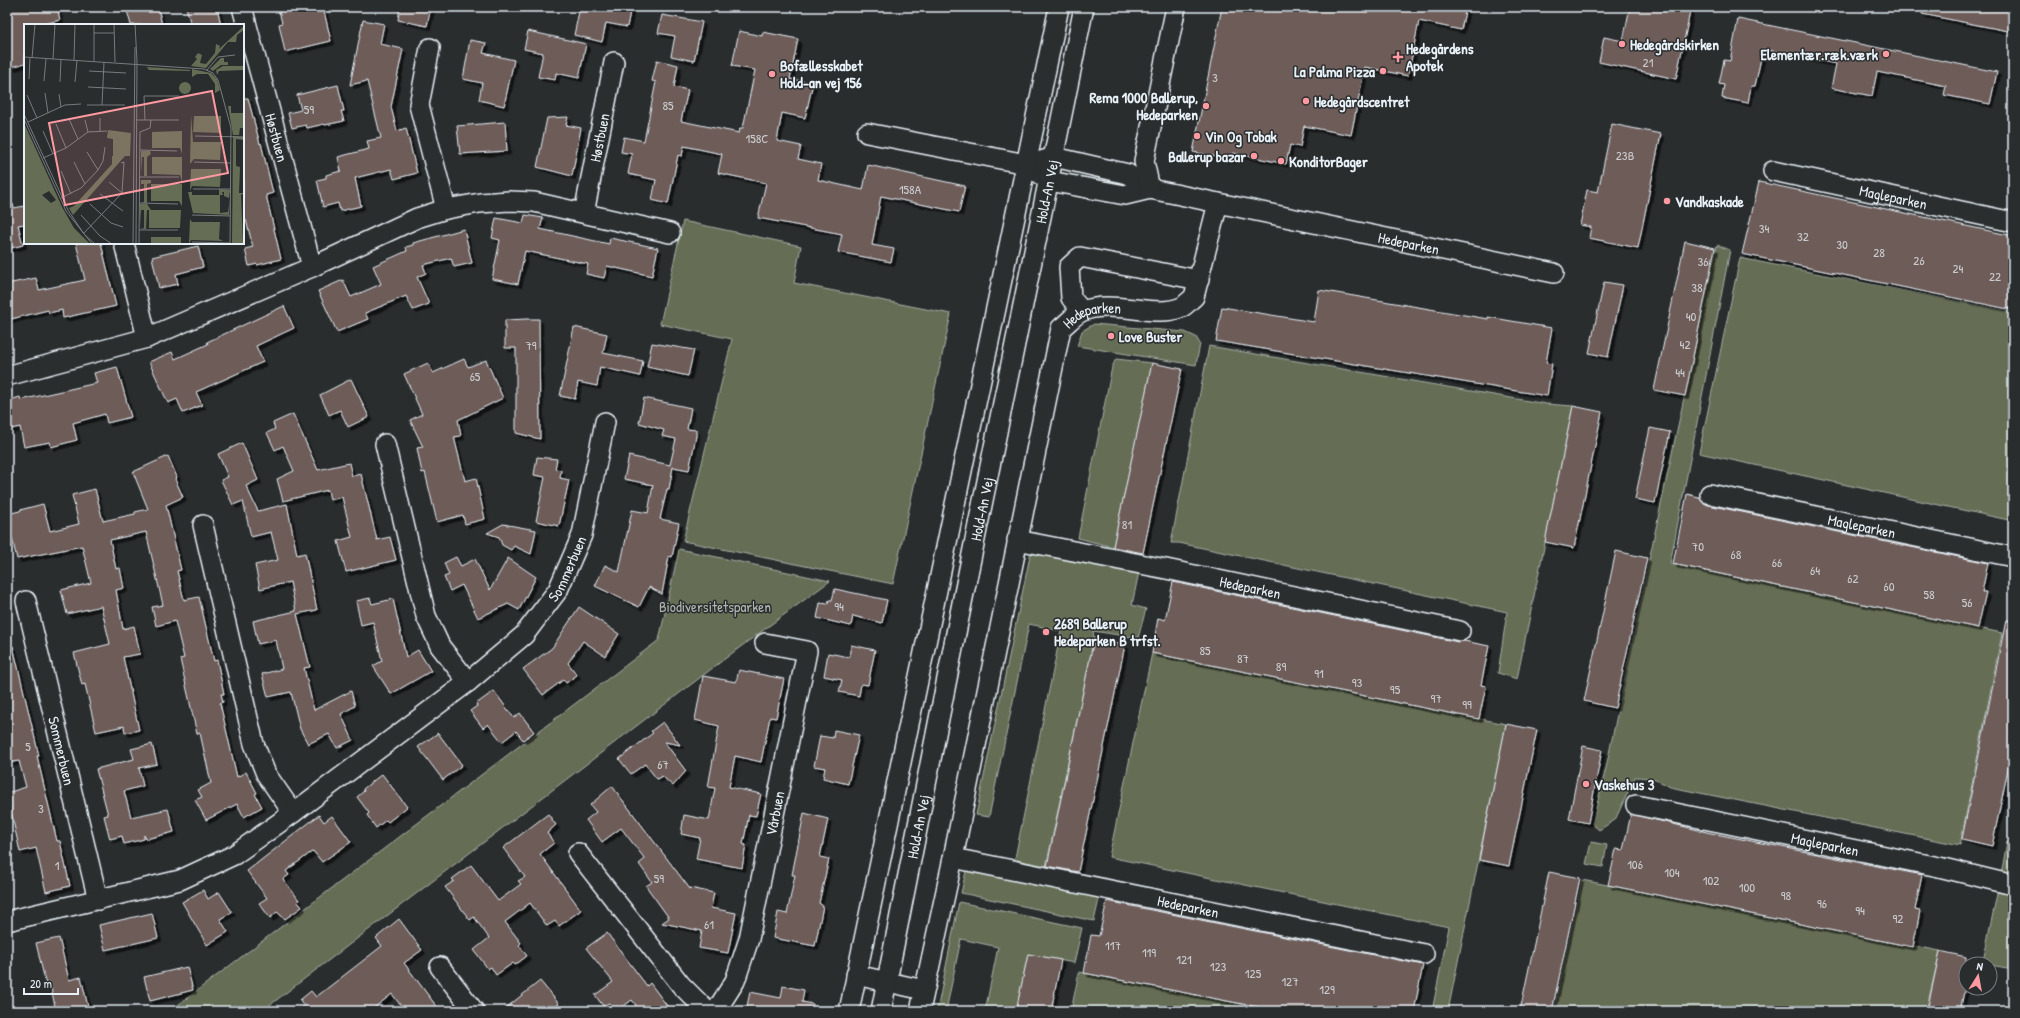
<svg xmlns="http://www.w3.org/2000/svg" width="2020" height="1018" font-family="'Patrick Hand',sans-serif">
<defs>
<filter id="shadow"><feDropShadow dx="3.5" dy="3.5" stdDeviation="0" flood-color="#0009"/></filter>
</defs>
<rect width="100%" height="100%" fill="#2a2d2e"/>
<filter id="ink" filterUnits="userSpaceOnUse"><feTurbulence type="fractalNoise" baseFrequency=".025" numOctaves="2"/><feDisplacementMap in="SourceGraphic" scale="8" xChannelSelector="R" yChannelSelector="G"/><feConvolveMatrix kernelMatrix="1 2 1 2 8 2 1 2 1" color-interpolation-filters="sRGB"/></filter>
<g filter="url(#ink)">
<!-- green -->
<g fill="#656e55" stroke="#a6b0a6">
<polygon points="683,221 801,246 794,283 951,314 893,584 683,541 732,339 660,324"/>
<path d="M1717,245L1730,250L1670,564L2002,633L1960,845L1670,787C1658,780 1650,777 1635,777L1615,820L1599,830L1592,824L1606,768L1649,560Z"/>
<polygon points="1740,258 2013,312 2013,521 1699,453"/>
<polygon points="1094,324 1185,332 1196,337 1200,344 1196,365 1077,346 1082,331"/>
<polygon points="1209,346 1546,404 1573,406 1517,679 1498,673 1507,612 1179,543 1171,543"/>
<polygon points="1116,359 1152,363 1113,547 1078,538 1112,367"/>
<polygon points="679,549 830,581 739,648 262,1011 170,1011 659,640"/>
<polygon points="1031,551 1139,572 1132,605 1146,609 1138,638 1093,631 1094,639 1046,867 1014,863 1061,631 1029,624 989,817 976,815"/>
<polygon points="1152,653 1506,724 1448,1011 1432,1011 1449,927 1109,857"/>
<polygon points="1591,842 1607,845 1603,867 1586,864"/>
<polygon points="2007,842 2013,843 2013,877 2001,875"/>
<polygon points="967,867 1100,895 1094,921 961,893"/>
<polygon points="1582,880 1940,951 1926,1011 1554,1011"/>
<polygon points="1998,889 2013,892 2013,969 1990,965 1983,961"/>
<polygon points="959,902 1082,928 1074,963 1028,954 1016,1011 985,1011 998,947 961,939 946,1011 937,1011"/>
<polygon points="1079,972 1278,1011 1071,1011"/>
</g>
<!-- building -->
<g fill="#6e5c59" stroke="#e8f1f8" filter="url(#shadow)">
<polygon points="7,7 57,7 60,20 39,25 25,25 25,63 12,67 7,47"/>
<polygon points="126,7 158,7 162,25 131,25"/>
<polygon points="186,7 217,7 221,25 191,25"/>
<polygon points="278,7 323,7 331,41 285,52 279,24 282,23"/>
<polygon points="400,7 431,7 427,26 398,20"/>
<polygon points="580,7 631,7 627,27 606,23 602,42 574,35"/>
<polygon points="1222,7 1466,7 1461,30 1419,21 1408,76 1365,67 1351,135 1304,126 1300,147 1290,145 1286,164 1233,153 1232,160 1193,152"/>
<polygon points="1630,7 1691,7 1676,79 1599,62 1604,37 1623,41"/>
<polygon points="1923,7 2013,7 2013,32 1922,14"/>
<polygon points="662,15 702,22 694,61 671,56 675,36 658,33"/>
<polygon points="1738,19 1997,72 1990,104 1944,95 1946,86 1877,72 1872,96 1831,88 1836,64 1763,49 1755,86 1751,86 1748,103 1722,98 1724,85 1719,84 1724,60 1730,61"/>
<polygon points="363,20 384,24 380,44 403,49 391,107 397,131 406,128 417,173 394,179 391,169 355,178 361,206 340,211 338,203 323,207 317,180 326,178 326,175 341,171 338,157 369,149 367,141 381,138 367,81 350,85"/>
<polygon points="528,31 586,44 579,78 556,73 555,80 538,77 543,53 524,49"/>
<polygon points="739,31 762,36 763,32 798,39 790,79 813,83 805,118 782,113 777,141 801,146 798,159 821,164 818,180 863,190 868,165 965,186 959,212 881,196 872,245 894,249 891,262 838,252 842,234 758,218 766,183 718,173 722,154 684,146 682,156 678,155 668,204 652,200 656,180 628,174 632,154 621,152 624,137 644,141 656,82 652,81 657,60 678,65 674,87 688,90 681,121 739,133 740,128 743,128 755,70 732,66"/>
<polygon points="470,40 486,43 483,53 514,60 504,106 479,100 482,83 463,79"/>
<polygon points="338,85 344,111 341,111 344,121 325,125 324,124 307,128 306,125 292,128 288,113 301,110 297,95"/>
<polygon points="243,98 248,98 260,144 261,143 273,193 266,195 281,259 257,265 257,264 249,266 245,249 253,247 246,220 243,221"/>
<polygon points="568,117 566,125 581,128 572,176 537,167 547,118"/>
<polygon points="505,122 507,151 460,154 457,126"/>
<polygon points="1612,124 1661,134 1638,248 1589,238 1591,227 1580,225 1587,190 1598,192"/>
<polygon points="1759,182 2013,236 2013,310 1742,254"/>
<polygon points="7,204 13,204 14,208 25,206 25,224 18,225 23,245 7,249"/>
<polygon points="525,215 543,218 540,229 609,244 610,238 658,248 652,276 607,266 604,278 586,274 588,264 525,251 518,284 492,279 500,240 492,238 496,218 523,223"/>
<polygon points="464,229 472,263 454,267 451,258 423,265 426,273 417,277 429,304 413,310 406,296 365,313 368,319 337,332 318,291 343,280 351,297 381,284 373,266 407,251 406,247 413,245 413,243"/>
<polygon points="1685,241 1715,248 1685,396 1654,390"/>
<polygon points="76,243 101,243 116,306 63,318 62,310 49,313 48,310 7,320 7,284 36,278 39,290 85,280"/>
<polygon points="198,246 203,267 176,274 178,284 159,288 152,257"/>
<polygon points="1604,282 1623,285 1608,357 1589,353"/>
<polygon points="1319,290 1488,319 1488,317 1552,328 1546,363 1552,364 1547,396 1216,341 1222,307 1314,322"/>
<polygon points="284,306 294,328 256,346 263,362 196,392 202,405 183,413 177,399 168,403 149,362 172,352 175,359 208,344 207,342"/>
<polygon points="527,319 539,319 540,439 516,433 516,348 505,348 505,320"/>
<polygon points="574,327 607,334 603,353 643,361 640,376 600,367 597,386 578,382 575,399 560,396"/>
<polygon points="652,343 694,350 688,376 647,367"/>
<polygon points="464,359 468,367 486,360 503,398 458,420 461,436 454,437 465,481 476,478 485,519 465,524 463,515 437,522 425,472 422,473 417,448 423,447 410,420 422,414 404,374 428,363 433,373"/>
<polygon points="1152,363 1182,369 1143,553 1113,547"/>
<polygon points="117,367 131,417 107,423 105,414 73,423 77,440 51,447 50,442 24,447 20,427 7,430 7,401 20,397 21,400 97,383 94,373"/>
<polygon points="351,379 369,417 348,427 340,410 329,415 320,395"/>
<polygon points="644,398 691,408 687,429 696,430 696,436 689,470 673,467 669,489 667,489 660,519 679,523 672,557 669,556 662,594 649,587 639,607 595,586 605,565 619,572 632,510 648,513 653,485 624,479 629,456 670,465 676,439 662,436 664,430 639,423"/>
<polygon points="1573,406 1602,412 1574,548 1545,542"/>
<polygon points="293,414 318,470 349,463 352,476 361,474 377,540 390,537 396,560 346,572 338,541 352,537 342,497 330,500 328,490 283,501 277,479 294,471 283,446 275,450 267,433 275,429 273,423"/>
<polygon points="1650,428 1670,432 1655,503 1635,499"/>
<polygon points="242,443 258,480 246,486 258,511 287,504 297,555 305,553 317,610 297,614 310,667 304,668 314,710 351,691 355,706 341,714 353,740 337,748 329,734 308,744 300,729 291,692 268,697 262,674 282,669 276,640 258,644 253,621 296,611 290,582 260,589 255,565 278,560 271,532 251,537 243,501 233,505 221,480 228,477 218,454"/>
<polygon points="168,456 177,477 175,479 183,497 166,505 181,570 177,571 184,600 199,597 214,661 217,660 224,694 221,694 223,702 220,703 237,777 246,772 257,793 255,794 262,807 244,817 237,804 206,820 195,800 202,797 198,790 211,783 200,733 197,734 180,659 184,658 175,621 156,626 152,607 163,605 146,532 110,540 116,569 120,568 124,588 116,590 123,629 134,626 140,654 123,657 139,730 125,733 124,726 96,732 85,684 82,685 74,653 110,644 101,606 67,614 61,590 91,583 82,546 17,559 7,517 7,514 20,511 20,510 43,504 50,531 79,524 72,495 95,489 103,521 135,514 135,512 148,509 133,472"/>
<polygon points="537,457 557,459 555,469 561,470 560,478 569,480 559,526 536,521 545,477 534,475"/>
<polygon points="1687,494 1699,497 1702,502 1708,505 1988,563 1982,592 1986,592 1978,628 1673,564"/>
<polygon points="503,524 536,530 531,554 514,546 511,550 502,545 499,537 487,533"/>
<polygon points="1616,551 1647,558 1615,708 1584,701"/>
<polygon points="456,557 461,566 475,559 490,590 508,558 536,577 519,610 508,604 478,618 462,585 450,591 444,577 449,575 444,563"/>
<polygon points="1173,582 1458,642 1464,641 1489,646 1481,685 1486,686 1479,719 1152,653 1158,618 1165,620"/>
<polygon points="835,589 887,600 882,623 853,616 851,626 817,618 820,603 828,604 829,600 832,600"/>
<polygon points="370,598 372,604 393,599 406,657 418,650 431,671 391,694 373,666 382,661 373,622 361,625 356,601"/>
<polygon points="579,607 619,634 605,656 583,641 568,663 577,675 566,683 563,680 543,695 523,669 552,648"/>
<polygon points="2006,620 2013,620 2013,745 1992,846 1962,839"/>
<polygon points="1094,639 1125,645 1078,872 1047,866"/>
<polygon points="851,645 875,650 868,685 861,684 859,696 839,692 842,680 824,676 828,653 849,657"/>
<polygon points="13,646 39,756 37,756 57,841 60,841 70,886 46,892 36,848 20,852 7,793 26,787 19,761 7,763 7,647"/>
<polygon points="739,670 784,679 776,718 770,717 761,762 735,756 729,787 761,794 756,816 749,815 743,844 746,845 742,868 696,859 700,838 681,834 684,815 709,820 715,788 708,787 719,726 695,720 703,676 736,682"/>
<polygon points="494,691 514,718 520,713 534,732 523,740 516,731 502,742 488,724 483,728 470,711 477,706 476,704"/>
<polygon points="663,722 680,745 665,742 666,744 686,771 673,786 662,776 657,779 645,764 631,774 619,759 653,733 651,731"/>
<polygon points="1506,724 1537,730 1509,866 1479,860"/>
<polygon points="834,730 859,735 848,784 823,778 825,768 814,766 820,736 833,738"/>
<polygon points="438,733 462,765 443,780 418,747"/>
<polygon points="152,744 157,764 139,768 143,786 124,791 131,817 168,809 174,832 146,839 144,835 144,839 124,844 122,836 110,839 104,816 108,815 96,769 134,759 131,749"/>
<polygon points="1583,746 1602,750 1588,823 1569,819"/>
<polygon points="382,774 407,807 388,822 386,820 376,828 367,815 369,813 357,797 364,791 363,789"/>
<polygon points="612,786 690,889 690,888 714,893 711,908 736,913 728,953 699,948 702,931 662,923 669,918 646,886 652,882 639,864 645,859 621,828 602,842 586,820 596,812 590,805"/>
<polygon points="804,813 828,819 820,857 829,859 819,903 823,906 815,946 773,938 778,912 787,914 795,875 792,875"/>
<polygon points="548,814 556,825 547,833 554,843 540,854 581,910 559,926 555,921 547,926 530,903 505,922 521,943 519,945 527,956 515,965 513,963 496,975 491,967 488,969 474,950 489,938 474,917 470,920 445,887 454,881 452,879 471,865 498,901 521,884 518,881 525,877 503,848"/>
<polygon points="1631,814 1711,833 1922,875 1915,910 1920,911 1913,947 1608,885 1616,849 1623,850"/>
<polygon points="319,815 324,822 332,816 351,842 322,862 313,851 286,871 289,875 283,879 299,900 297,901 302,907 285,919 277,912 270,918 259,903 267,898 247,871"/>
<polygon points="1549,872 1580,878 1552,1011 1520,1011"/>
<polygon points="203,890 208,899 219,892 232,912 220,919 228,932 207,945 182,902"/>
<polygon points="1107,901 1423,965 1414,1011 1278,1011 1084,973 1091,935 1099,936"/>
<polygon points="152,913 158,938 105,950 99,925"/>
<polygon points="399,919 422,950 404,963 440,1011 405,1011 392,994 370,1011 297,1011 304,1006 300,1000 311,991 316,997 382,946 376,938"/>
<polygon points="607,933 647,986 650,983 671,1011 640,1011 632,1000 617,1011 609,1003 603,1006 595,995 613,982 586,948"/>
<polygon points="59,938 69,980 81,977 89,1011 56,1011 51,988 47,989 36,943"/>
<polygon points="1940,951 1966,957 1966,982 1960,1011 1927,1011"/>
<polygon points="1028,954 1061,960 1051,1011 1016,1011"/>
<polygon points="187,967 193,990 150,1001 144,977"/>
<polygon points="540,981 559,1004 550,1011 502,1011"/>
<polygon points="783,986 804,990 802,1002 813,1004 812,1011 746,1011 750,992 781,998"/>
</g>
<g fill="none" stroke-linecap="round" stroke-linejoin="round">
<defs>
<g id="minor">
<path id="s1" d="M242,7L312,267"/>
<polyline points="430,48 419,105 446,209"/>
<path id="s2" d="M867,133L1026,164L1049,181L1125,195L1150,189L1175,194L1554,273"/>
<polyline points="1041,161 1054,157 1128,174 1150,189"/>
<path id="s3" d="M1773,171L2013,222"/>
<polyline points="1150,189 1144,161 1176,7"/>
<path id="s4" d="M584,213L614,62"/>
<polyline points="124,243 147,338"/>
<polyline points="1082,311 1071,298 1069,267 1080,257 1199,280"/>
<polyline points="7,376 147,338 312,267 417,218 446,209 480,203 509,201 534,202 670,233"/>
<polyline points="385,444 426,616 440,646 468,682"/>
<path id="s5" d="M1710,494L2013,557"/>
<polyline points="203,525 254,744 266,774 293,813"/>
<path id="s6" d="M1017,540L1166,569L1460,631"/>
<path id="s7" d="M26,601L98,900"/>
<path id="s8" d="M1636,805L1939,867L2013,885"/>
<polyline points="578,853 681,985 707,1011"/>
<path id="s9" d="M953,858L1424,954"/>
<path id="s10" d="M7,921L180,880L234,855L293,813L468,682L524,635L558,590L582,535L605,422"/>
<polyline points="440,967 474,1011"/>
<polyline points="856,975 924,990"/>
<path id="s11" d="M716,1011L735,981L749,939L807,651L765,643"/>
<polyline points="849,1011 1059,7"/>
<path id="s12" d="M881,1011L962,603L1084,7"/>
<path id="s13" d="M920,1011L953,858L1061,328C1068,323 1075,314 1083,311C1113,299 1156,319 1182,307C1186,305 1190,300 1194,297L1218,203"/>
</g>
</defs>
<!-- minor casing -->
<use href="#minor" stroke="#e8f1f8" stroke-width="22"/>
<!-- minor -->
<use href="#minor" stroke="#2a2d2e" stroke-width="19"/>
</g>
</g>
<!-- markers -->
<g fill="#ff9aa2" stroke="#2a2d2e" stroke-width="1.5">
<circle cx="1622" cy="44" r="4"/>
<circle cx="1886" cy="54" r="4"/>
<path d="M1396 51h4v4h4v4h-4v4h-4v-4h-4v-4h4z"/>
<circle cx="1383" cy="71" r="4"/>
<circle cx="772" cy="74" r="4"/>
<circle cx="1306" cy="101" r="4"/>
<circle cx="1206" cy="106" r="4"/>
<circle cx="1197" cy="136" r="4"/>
<circle cx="1254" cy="156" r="4"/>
<circle cx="1281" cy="161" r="4"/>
<circle cx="1667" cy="201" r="4"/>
<circle cx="1111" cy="336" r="4"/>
<circle cx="1046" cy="632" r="4"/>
<circle cx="1586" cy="784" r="4"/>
</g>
<g text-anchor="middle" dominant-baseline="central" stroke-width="3" stroke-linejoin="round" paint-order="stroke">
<!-- number labels -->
<g font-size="13" fill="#caccd0">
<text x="1648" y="62">21</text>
<text x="1215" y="77">3</text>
<text x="668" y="105">85</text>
<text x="309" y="109">59</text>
<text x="757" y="138">158C</text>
<text x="1625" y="155">23B</text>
<text x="910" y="189">158A</text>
<text x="1764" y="228">34</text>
<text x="1803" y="236">32</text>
<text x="1842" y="244">30</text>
<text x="1879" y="252">28</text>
<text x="1919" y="260">26</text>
<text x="1703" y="261">36</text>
<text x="1958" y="268">24</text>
<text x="1995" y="276">22</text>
<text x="1697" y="287">38</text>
<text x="1691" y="316">40</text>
<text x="1685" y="344">42</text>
<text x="531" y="345">79</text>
<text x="1680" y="372">44</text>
<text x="475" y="376">65</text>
<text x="1127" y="524">81</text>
<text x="1698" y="546">70</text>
<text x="1736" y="554">68</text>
<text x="1777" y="562">66</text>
<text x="1815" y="570">64</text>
<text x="1853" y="578">62</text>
<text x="1889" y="586">60</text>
<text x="1929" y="594">58</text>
<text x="1967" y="602">56</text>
<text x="839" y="606">94</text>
<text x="1205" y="650">85</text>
<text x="1243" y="658">87</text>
<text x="1281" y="666">89</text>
<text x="1319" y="673">91</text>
<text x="1357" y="682">93</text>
<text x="1395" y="689">95</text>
<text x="1436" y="698">97</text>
<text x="1467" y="704">99</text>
<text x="28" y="746">5</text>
<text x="663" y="764">67</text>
<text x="41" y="808">3</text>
<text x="1635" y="864">106</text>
<text x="57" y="865">1</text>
<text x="1672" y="872">104</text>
<text x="659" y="878">59</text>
<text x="1711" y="880">102</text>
<text x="1747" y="887">100</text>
<text x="1786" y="895">98</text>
<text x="1822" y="903">96</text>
<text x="1860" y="910">94</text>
<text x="1898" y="918">92</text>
<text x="709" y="924">61</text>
<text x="1113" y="945">117</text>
<text x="1149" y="952">119</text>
<text x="1184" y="959">121</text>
<text x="1218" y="966">123</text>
<text x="1253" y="973">125</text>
<text x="1290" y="981">127</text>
<text x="1327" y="989">129</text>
</g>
<!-- poi labels -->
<g font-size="15" font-weight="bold" fill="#e8f1f8" stroke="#2a2d2e" text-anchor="start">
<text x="1630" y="44">Hedegårdskirken</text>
<text x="1406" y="48">Hedegårdens<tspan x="1406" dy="17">Apotek</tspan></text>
<text x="1878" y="54" text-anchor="end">Elementær.ræk.værk</text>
<text x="780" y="65">Bofællesskabet<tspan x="780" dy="17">Hold-an vej 156</tspan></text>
<text x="1375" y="71" text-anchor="end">La Palma Pizza</text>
<text x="1198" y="97" text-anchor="end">Rema 1000 Ballerup,<tspan x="1198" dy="17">Hedeparken</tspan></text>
<text x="1314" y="101">Hedegårdscentret</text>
<text x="1205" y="136">Vin Og Tobak</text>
<text x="1246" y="156" text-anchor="end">Ballerup bazar</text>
<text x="1289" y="161">KonditorBager</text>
<text x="1675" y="201">Vandkaskade</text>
<text x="1119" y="336">Love Buster</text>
<text x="1054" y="623">2689 Ballerup<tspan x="1054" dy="17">Hedeparken B trfst.</tspan></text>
<text x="1594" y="784">Vaskehus 3</text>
</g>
<!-- street labels -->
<g font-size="15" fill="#e8f1f8" stroke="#2a2d2e">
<text stroke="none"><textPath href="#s1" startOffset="135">Høstbuen</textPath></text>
<text stroke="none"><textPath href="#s4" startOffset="77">Høstbuen</textPath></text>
<text stroke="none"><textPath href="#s12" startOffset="836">Hold-An Vej</textPath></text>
<text stroke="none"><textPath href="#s3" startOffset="123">Magleparken</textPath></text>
<text stroke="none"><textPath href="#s2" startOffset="558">Hedeparken</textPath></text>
<text stroke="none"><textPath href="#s13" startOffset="733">Hedeparken</textPath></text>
<text stroke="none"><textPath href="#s12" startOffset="512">Hold-An Vej</textPath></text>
<text stroke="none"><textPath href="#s5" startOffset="155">Magleparken</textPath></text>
<text stroke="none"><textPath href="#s10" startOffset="681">Sommerbuen</textPath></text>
<text stroke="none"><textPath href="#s6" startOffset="238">Hedeparken</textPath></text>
<text stroke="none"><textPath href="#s7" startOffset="154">Sommerbuen</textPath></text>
<text stroke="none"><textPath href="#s11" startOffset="208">Vårbuen</textPath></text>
<text stroke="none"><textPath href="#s12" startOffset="188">Hold-An Vej</textPath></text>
<text stroke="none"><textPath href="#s8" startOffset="193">Magleparken</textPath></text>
<text stroke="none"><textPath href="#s9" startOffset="240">Hedeparken</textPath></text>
</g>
<!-- park labels -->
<g font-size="15" fill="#adb6af" stroke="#2a2d2e">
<text x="715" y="606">Biodiversitetsparken</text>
</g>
</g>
<!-- overview -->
<g transform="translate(24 24)">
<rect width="220" height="220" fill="#2a2d2e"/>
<path d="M220,2V6L213,11L212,18H204L182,44L167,42L173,35L171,33L174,29L178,31L176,39L182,40L191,29L192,20L196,22L195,25ZM197,34H200V38H204V41H197L189,47L186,45ZM199,42H220V46L195,47L193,51L192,46ZM123,43L166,46V47L125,46ZM168,45L187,49L193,55L196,66L191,69V60L184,50H173L168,53ZM155 64a6 6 0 1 1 12 0a6 6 0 1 1-12 0ZM204,82H207V89H220V104H216L215,111H209ZM167,91L169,118H197L196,136L170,135L166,140ZM170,92H197V109L169,108ZM0,99L38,183L50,204L66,220H0ZM25,167L32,176L27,179L18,171ZM84,106L107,109L106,132H89V115L83,114ZM158,107V130L156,124H128V108ZM209,112L220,113V116L212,115V142L216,143L215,169H220L217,171L219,220H208ZM117,127H126L127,130L123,133V152H120V133H118L117,149ZM88,132H101L49,191L45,184L50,182L88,140ZM128,133H158V158L156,151L128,150ZM167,145H197L196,163L168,162L166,167ZM117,156H127V159L123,160V179H117L120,178V160H117L116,176ZM127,160H158V182L155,177H127ZM195,165L206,166L205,174L200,172V168H203H198L199,171H196V189L204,188L206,175L205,191L169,189L164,168H168V171H195ZM116,180H123L127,186H157L156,204H125V186H123L122,205H116L120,204V186H117L116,202ZM166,195L168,198H196L195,215L199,217L167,216L165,220ZM127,213H157V220H127Z" fill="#656e55" fill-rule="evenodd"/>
<path fill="none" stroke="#767b7f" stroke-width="1" d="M90,0L91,38M111,0L113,37L112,220M70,9H90M0,33L180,45L189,49L194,56L207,104L206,220M8,34L11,0M29,35L31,0M50,36L51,0M70,37V0M183,46L194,33L211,31M65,47L102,49M5,55L6,34M20,57L22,35M36,58L37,35M51,58L53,36M64,63L102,65M21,69L24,89M35,70L37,83M3,71L13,94M63,81H101M78,81L80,38M0,90L44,186L60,210L71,220M0,95L42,187L68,220M45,95L54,115M61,96L64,108M112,96H155M121,96L120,72H155M4,98L41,81L57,80M32,100L42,124M19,107L29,130M76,107V94M171,112L220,113M116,126L153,127M63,128L74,146M19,134L42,124L64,108L83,107M50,138L61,160M170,138L207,139M37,147L47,170M115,153H155M85,158L98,169M169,165H207M76,170L99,187M37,174L57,164L74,146L79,137L81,123M115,179L154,180M66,180L87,199L99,203M57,191L76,212L88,220M168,191L207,192M115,206H154M59,210L98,169L100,138L97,139M168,218L206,219M109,220L111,23M115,220L116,108L126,104L127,96"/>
<path fill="#ff9aa2" fill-opacity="0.15" stroke="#ff9aa2" stroke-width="2" d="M188,67L204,149L41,181L25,99Z"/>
<rect width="220" height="220" fill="none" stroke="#e8f1f8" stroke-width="2"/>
</g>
<!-- margin -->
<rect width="2020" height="1018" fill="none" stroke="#2a2d2e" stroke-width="24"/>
<rect x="12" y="12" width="1996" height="994" fill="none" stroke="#e8f1f8" stroke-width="1.5" filter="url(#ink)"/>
<!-- north arrow -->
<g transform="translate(1978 976) rotate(11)"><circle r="19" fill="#2a2d2e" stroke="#767b7f"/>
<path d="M0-3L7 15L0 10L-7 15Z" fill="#ff9aa2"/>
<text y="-6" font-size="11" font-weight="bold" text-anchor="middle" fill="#e8f1f8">N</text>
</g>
<!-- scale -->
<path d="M24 988v6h54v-6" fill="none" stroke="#e8f1f8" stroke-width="2"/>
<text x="30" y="988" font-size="12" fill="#e8f1f8" stroke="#2a2d2e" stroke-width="3" paint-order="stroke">20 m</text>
</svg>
